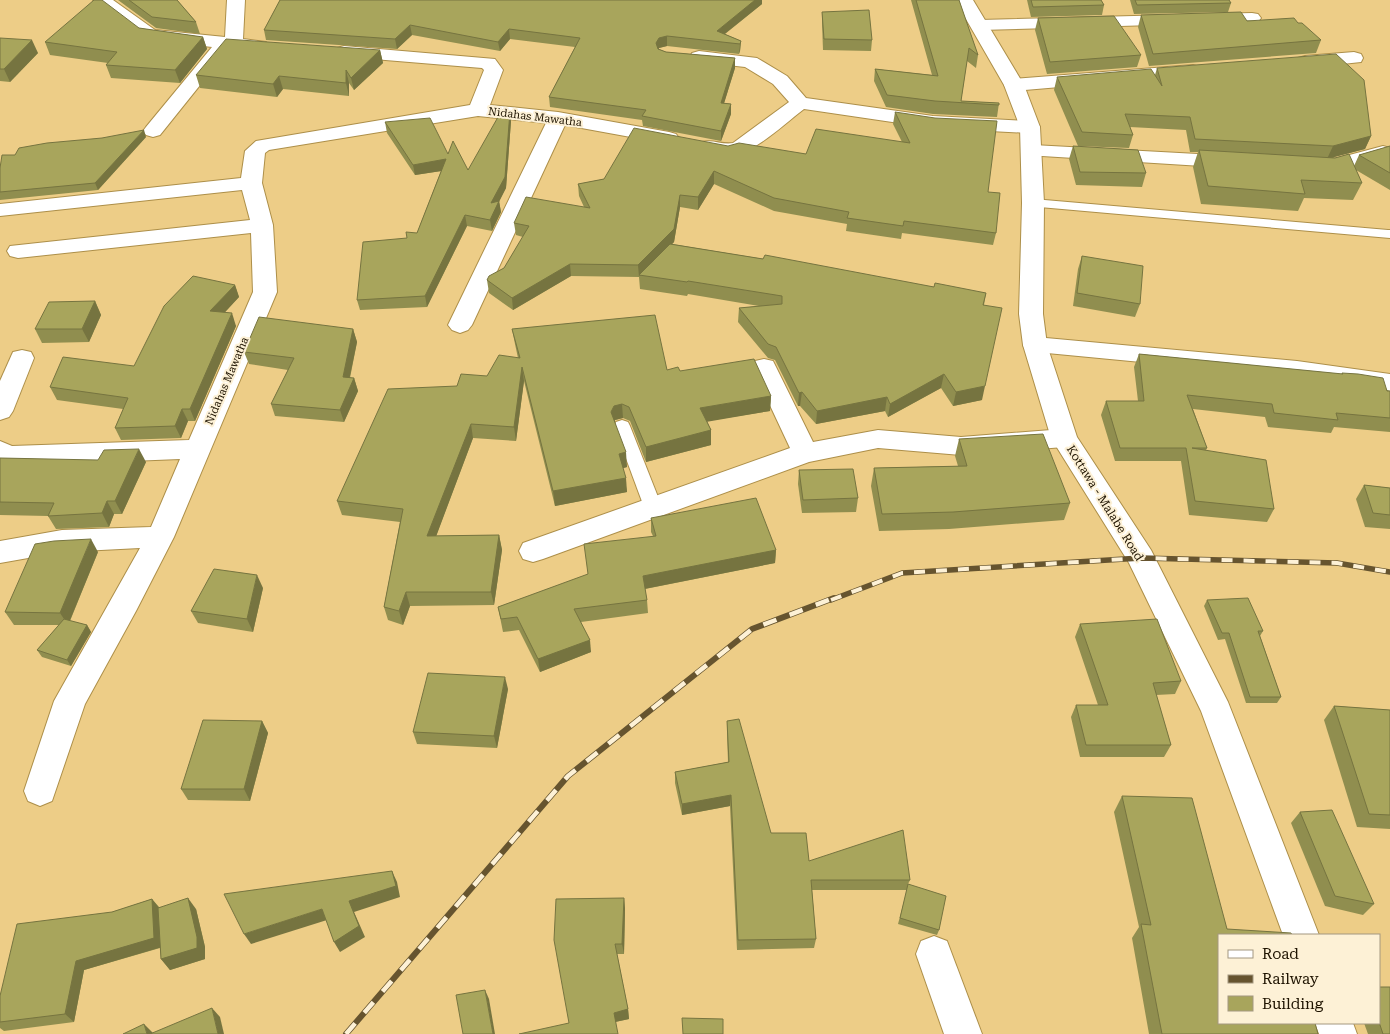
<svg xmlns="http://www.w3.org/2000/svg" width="1390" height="1034" font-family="'Roboto Serif',serif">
<rect width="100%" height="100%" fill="#edcd87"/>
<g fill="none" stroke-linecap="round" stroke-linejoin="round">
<defs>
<g id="service">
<polygon points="1033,199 1388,230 1390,230 1390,238 1028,206 1026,203 1028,200"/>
<polygon points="622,420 628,422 630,426 662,507 659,512 653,514 647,512 644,507 614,426 616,422"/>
</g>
<g id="minor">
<polygon points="93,0 113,0 155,30 225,37 227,0 245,0 243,39 266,42 268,46 266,50 259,52 229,49 160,135 153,137 146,135 143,131 146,127 212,47 144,39"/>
<polygon points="1252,13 1258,14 1261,18 1258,22 980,30 974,29 971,25 974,21 980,20"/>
<polygon points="344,46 495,59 503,70 490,105 558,112 669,132 676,134 679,138 676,142 669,144 565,125 472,325 468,330 460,333 452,330 448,325 546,123 478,116 269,150 265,153 262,183 273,225 277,292 174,537 136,611 85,704 52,801 40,806 28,801 24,791 54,701 140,548 62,552 0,563 0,541 62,530 151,527 180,459 6,466 0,464 0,441 12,446 189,440 253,292 251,233 18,258 10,256 7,251 10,246 250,220 242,190 0,216 0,204 241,178 245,151 256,141 470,105 484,70 482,68 337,56 335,52 337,48"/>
<path d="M699,51L757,58L787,76L806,98L933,116L1030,121L1037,123L1040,127L1037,131L1030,133L933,128L804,109C784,124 753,155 728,156C720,156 710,152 702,150L699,146L702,142C713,139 722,145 733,143L789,102L773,84L745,67L692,61L690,57L692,53Z"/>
<polygon points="1354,52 1361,54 1363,58 1361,62 1305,68 1298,66 1296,62 1298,58 1305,56"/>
<polygon points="1193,65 1200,67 1202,71 1200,75 1014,91 1007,89 1004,85 1007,81 1014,79"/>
<polygon points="1033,145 1234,156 1241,158 1244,162 1241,166 1234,168 1026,155 1023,151 1026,147"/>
<polygon points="1383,146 1390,148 1390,156 1327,173 1307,171 1304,167 1307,163 1327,161"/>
<polygon points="1035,337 1297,361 1390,374 1390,392 1297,377 1026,351 1023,345 1026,339"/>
<polygon points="22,350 31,352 34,358 13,411 9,417 0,420 0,381 13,352"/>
<polygon points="764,359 773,361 776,367 813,442 878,430 961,437 1064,429 1073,431 1077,438 1073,445 1064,447 961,455 878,448 809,462 543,559 533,562 523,559 519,551 523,543 790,448 752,367 755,361"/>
<polygon points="934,936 947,941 982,1034 944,1034 916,954 921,941"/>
</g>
<g id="tertiary">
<polygon points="955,0 973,0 1024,85 1040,127 1044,203 1043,314 1047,345 1077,437 1151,550 1228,702 1319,935 1283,935 1201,711 1129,563 1051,438 1023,345 1019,314 1022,203 1020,127 1004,85"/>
<polygon points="1315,1023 1353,1023 1357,1034 1319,1034"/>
</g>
</defs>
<!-- service casing -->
<use href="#service" stroke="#ad8f49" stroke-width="2"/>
<!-- minor casing -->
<use href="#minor" stroke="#ad8f49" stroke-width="2"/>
<!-- tertiary casing -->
<use href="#tertiary" stroke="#ad8f49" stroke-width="2"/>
<!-- service -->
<use href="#service" fill="#fff" fill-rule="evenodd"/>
<!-- minor -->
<use href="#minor" fill="#fff" fill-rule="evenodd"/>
<!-- tertiary -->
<use href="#tertiary" fill="#fff" fill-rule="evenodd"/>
<defs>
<polyline id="rail-far1" points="831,600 902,573 1141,558 1337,563 1390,572"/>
<polyline id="rail" points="346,1034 568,776 752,629 834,598"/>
</defs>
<!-- rail-far1 casing -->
<use href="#rail-far1" stroke="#66542f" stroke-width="5.5"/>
<!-- rail casing -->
<use href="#rail" stroke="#66542f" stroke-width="6"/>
<!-- rail-far1 -->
<use href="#rail-far1" stroke="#fdf1d6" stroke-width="4" stroke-dasharray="11" stroke-linecap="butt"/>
<!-- rail -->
<use href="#rail" stroke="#fdf1d6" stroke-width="4.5" stroke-dasharray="14" stroke-linecap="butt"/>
</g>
<!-- wall -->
<g fill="#908e4f">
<polygon points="118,0 177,0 196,22 200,34 156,28"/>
<polygon points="280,0 762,0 762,4 725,34 741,41 740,51 739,54 667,46 659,48 659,49 666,52 735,58 735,68 724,103 731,104 731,114 721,141 643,126 642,120 550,107 549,97 575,47 510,39 500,51 412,35 397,49 266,40 264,30"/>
<polygon points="911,0 959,0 978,55 976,68 967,61 961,101 999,103 997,117 933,114 886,107 874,81 875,69 932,75"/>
<polygon points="1027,0 1101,0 1104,5 1102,15 1031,17"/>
<polygon points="1130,0 1229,0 1231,3 1228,12 1134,14"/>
<polygon points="822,12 872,40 871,51 823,50 822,23"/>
<polygon points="1141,15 1298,23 1321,40 1316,53 1149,66 1138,27"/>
<polygon points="1038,18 1141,55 1137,67 1047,74 1035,30"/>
<polygon points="139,28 203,37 207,49 180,83 111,78 106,65 108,63 50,55 45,42"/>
<polygon points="0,38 38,53 10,82 0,81"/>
<polygon points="380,50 383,63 354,90 349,83 349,96 283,89 277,97 200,88 196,75"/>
<polygon points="1157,68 1371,136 1365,149 1333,157 1354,166 1359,155 1390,146 1390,190 1356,170 1362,183 1353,200 1304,198 1298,211 1201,204 1193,167 1198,152 1190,152 1186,130 1130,127 1133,135 1129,148 1078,146 1054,90 1057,77 1155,75"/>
<polygon points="895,112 988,192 996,233 993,245 902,233 901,239 846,231 847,224 774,211 714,184 698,210 680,207 674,242 672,244 934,287 986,293 984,305 982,400 953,406 941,388 888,417 885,411 816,424 800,406 798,406 775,360 768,358 738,322 739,308 759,306 688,294 687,296 640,289 639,277 571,276 513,310 489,293 487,280 504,268 523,237 516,235 514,223 584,207 579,196 578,184 604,179 728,146 806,154 902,142 893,124"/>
<polygon points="511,121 506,188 499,201 501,212 492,231 467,226 427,307 360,310 357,300 407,238 417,233 441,171 415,175 387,133 385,122 448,154 468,170"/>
<polygon points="146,137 98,190 0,200 0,168 15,155"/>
<polygon points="1073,146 1146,173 1142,187 1076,185 1069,159"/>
<polygon points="1082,256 1140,304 1135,317 1073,306 1078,269"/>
<polygon points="235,285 239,297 225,312 236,326 195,421 188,421 181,438 121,440 115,428 123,409 57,400 50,387 134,366"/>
<polygon points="95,301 101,315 89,342 42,343 35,329"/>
<polygon points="353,329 357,342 350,378 354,378 358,391 344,422 275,416 271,404 288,370 249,364 244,352"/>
<polygon points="512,329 667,370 680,371 771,396 770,411 707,421 711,430 711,445 646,462 630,421 623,418 615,420 615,422 627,467 623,468 627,492 555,506 524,381 516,441 473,438 436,536 499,535 502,550 494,605 410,606 403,625 388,620 384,607 400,522 342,515 337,501 457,386 487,376 518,358 515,344"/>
<polygon points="1139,354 1341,374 1342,373 1390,391 1390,432 1334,427 1331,433 1268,427 1265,417 1193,409 1207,448 1206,450 1274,509 1267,522 1189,515 1181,461 1115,461 1101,415 1106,401 1138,401 1134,367"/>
<polygon points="959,439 1070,503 1064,520 949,529 879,531 871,486 874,468 958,466 955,456"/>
<polygon points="0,458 146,462 122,514 114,514 109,527 56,529 48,516 0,515"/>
<polygon points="799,470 858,498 856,512 802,513 798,484"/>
<polygon points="1364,485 1390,488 1390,529 1365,527 1356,499"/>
<polygon points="651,518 776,550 775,563 645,589 647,600 648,613 581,622 591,652 540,672 519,630 503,632 498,607 588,575 653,536 651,532"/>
<polygon points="98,552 70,621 87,625 91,632 71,666 42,657 37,650 59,625 14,625 5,612"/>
<polygon points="263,588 253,632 198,623 191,611"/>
<polygon points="1207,600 1263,631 1260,636 1281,697 1277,703 1246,703 1225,639 1218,640 1204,606"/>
<polygon points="1080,624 1181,681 1175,694 1156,695 1171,745 1164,757 1080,757 1071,717 1076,705 1098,705 1075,637"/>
<polygon points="508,689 497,748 417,744 413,732"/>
<polygon points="1334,706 1390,710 1390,829 1357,827 1324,720"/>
<polygon points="262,721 268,733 250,801 188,800 181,789"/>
<polygon points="727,721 771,833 809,861 910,880 908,884 939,930 937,935 898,924 907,890 812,890 816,939 814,948 737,950 730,806 682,815 675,783 675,772 728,762 727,733"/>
<polygon points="1122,796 1227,929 1318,1034 1149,1034 1132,938 1139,927 1114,812"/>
<polygon points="1300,812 1374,904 1363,915 1325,906 1291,823"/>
<polygon points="624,898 625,909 624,954 617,954 628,1009 629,1019 615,1022 569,1023"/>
<polygon points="152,899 159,907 196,909 205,947 205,959 170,970 161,959 160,948 84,970 74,1022 4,1031 0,1028 0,1022 112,912"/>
<polygon points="1364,1023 1379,1023 1390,1034 1368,1034"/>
</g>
<!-- shaded-wall -->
<g fill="#767440">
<polygon points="755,0 762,0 762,4 717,40 717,31"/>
<polygon points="410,25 412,35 397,49 395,39"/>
<polygon points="509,29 510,39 500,51 498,42"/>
<polygon points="667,36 667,46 659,48 656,53 656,43 659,38"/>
<polygon points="203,37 207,49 180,83 175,70"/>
<polygon points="32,40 38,53 10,82 4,69"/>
<polygon points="741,41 740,51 739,54 740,44"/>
<polygon points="380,50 383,63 354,90 351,78"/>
<polygon points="735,58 735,68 721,113 721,103"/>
<polygon points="346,70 349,83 349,96 346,83"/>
<polygon points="279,76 283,89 277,97 273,84"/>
<polygon points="731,104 731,114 721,141 721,131"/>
<polygon points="510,111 511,121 506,188 493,214 491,203"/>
<polygon points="144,130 146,137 98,190 95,183"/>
<polygon points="1371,136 1365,149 1327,159 1333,146"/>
<polygon points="446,159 448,170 415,175 413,165"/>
<polygon points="714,171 714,184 698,210 698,197"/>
<polygon points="680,195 680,207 674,242 640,276 639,275 639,277 638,265"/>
<polygon points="499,201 501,212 492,231 490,220"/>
<polygon points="465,215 467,226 427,307 425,296"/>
<polygon points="570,264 571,276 513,310 512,298"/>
<polygon points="235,285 239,297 215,323 210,311"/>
<polygon points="95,301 101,315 89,342 82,329"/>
<polygon points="232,313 236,326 195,421 190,409"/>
<polygon points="353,329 357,342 347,390 343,377"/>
<polygon points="522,367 524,381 516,441 514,427"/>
<polygon points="944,374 941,388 888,417 890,404"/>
<polygon points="354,378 358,391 344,422 340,410"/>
<polygon points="985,386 982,400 953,406 956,392"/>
<polygon points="802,392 800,406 798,406 799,393"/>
<polygon points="771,396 770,411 700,423 700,408"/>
<polygon points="887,397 885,411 816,424 817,411"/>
<polygon points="622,404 623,418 615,420 612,427 611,412 614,406"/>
<polygon points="182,409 188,421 181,438 175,426"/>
<polygon points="471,424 473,438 431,550 427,536"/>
<polygon points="711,430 711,445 646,462 646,447"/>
<polygon points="139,449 146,462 122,514 115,501"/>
<polygon points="626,452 627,467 620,469 619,454"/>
<polygon points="626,478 627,492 555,506 553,491"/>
<polygon points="107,501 114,514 109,527 102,513"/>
<polygon points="499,535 502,550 494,605 491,592"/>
<polygon points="91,539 98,552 68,625 60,613"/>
<polygon points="776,550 775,563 644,589 643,576"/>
<polygon points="257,575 263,588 253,632 247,619"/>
<polygon points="406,592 410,606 403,625 399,611"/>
<polygon points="87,625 91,632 71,666 67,660"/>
<polygon points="590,640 591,652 540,672 538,659"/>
<polygon points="505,677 508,689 497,748 494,736"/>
<polygon points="262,721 268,733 250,801 244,789"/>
<polygon points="731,795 730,806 682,815 682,804"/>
<polygon points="392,871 397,882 400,897 354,912 365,937 340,952 334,942 349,901"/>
<polygon points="188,898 196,909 205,947 205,959 170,970 161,959"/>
<polygon points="624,898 625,909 624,954 622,944"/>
<polygon points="152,899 160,909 162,947 84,970 74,1022 65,1014 76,961"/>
<polygon points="322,909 327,920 251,944 244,934"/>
<polygon points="485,990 489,999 495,1034 493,1034"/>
<polygon points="212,1008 220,1017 224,1034 218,1034"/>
<polygon points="628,1009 629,1019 615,1022 614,1013"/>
<polygon points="144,1024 154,1034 147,1034"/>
</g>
<!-- building -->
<g fill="#a8a55c" stroke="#767440">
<polygon points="94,0 102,0 139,28 203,37 175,70 106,65 117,52 45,42"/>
<polygon points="129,0 177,0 196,22 152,17"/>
<polygon points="280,0 755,0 717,31 741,41 740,44 667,36 659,38 656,43 658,49 666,52 735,58 721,103 731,104 721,131 642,116 646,110 549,97 580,38 509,29 498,42 410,25 395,39 264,30"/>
<polygon points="916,0 959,0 978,55 969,48 961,101 999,103 999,105 935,101 887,95 875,69 938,76"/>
<polygon points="1031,0 1101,0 1104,5 1033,7"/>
<polygon points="1135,0 1229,0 1231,3 1137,5"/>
<polygon points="869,10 872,40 824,39 822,12"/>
<polygon points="1241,12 1247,21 1294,18 1298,23 1302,23 1321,40 1153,54 1141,15"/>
<polygon points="1114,16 1141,55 1050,62 1038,18"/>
<polygon points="0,38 32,40 4,69 0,69"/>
<polygon points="226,39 380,50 351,78 346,70 346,83 279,76 273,84 196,75"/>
<polygon points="1336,54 1364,80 1371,136 1333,146 1195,139 1190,117 1125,114 1133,135 1082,132 1057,77 1151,69 1162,86 1157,68"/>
<polygon points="502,110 510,111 505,177 491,203 499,201 490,220 465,215 425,296 357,300 363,242 407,238 406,232 417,233 446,159 413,165 385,122 430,118 448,154 453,141 468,170"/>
<polygon points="895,112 935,118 997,121 988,192 1000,193 996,233 904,221 903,226 847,218 849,212 774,198 714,171 698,197 680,195 674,229 638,265 570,264 512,298 487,280 489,276 504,268 529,226 514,223 526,197 590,208 578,184 604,179 634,128 728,146 739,143 806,154 816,129 910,143"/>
<polygon points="144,130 95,183 0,192 0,168 2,155 15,155 19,148 47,143 102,138"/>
<polygon points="1073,146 1138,150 1146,173 1080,172"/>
<polygon points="1390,146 1390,173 1359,155"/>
<polygon points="1199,150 1335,158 1349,154 1362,183 1301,180 1305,194 1208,186"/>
<polygon points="670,244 763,259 765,255 934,287 935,283 986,293 983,305 1002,308 985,386 956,392 944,374 890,404 887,397 817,411 802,392 799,393 776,347 768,344 739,308 782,304 782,296 688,281 687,282 639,275"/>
<polygon points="1082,256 1143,266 1140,304 1077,293"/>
<polygon points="193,276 235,285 210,311 232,313 190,409 182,409 175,426 115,428 128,398 50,387 63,357 134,366 164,306"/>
<polygon points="95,301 82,329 35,329 49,302"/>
<polygon points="655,315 667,370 678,367 680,371 754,359 771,396 700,408 711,430 646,447 629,407 622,404 614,406 611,412 626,452 619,454 626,478 553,491 522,367 514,427 471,424 427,536 499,535 491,592 406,592 399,611 384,607 403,509 337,501 388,389 457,386 461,374 487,376 499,355 520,358 512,329"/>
<polygon points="259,317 353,329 343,377 354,378 340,410 271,404 294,358 244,352"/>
<polygon points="1139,354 1343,374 1342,373 1358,374 1383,378 1387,391 1390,391 1390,418 1336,413 1338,420 1274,413 1272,404 1187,395 1207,448 1192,448 1266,460 1274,509 1195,501 1186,448 1120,448 1106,401 1144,401"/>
<polygon points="1043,434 1070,503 953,512 882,514 874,468 967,466 959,439"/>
<polygon points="139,449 115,501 107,501 102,513 48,516 54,503 0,502 0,458 98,460 104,450"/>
<polygon points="853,469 858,498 803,500 799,470"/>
<polygon points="1364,485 1390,488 1390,515 1373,513"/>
<polygon points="756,498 776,550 643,576 647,600 574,609 590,640 538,659 517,617 501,619 498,607 588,574 584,544 656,536 651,518"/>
<polygon points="91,539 60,613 5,612 35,544 54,541"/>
<polygon points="214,569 257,575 247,619 191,611"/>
<polygon points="1248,598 1263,631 1258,631 1281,697 1250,697 1229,633 1222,633 1207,600"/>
<polygon points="64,619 87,625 67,660 37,650"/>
<polygon points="1157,619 1181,681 1153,683 1171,745 1086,745 1076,705 1108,705 1080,624"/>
<polygon points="428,673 505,677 494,736 413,732"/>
<polygon points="1334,706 1390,710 1390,815 1369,814"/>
<polygon points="739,719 771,833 806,833 809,861 903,830 910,880 811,880 816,939 738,940 731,795 682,804 675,772 729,762 727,721"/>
<polygon points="203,720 262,721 244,789 181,789"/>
<polygon points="1122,796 1192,798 1227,929 1291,933 1292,935 1219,935 1219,1023 1315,1023 1318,1034 1162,1034 1141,924 1151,925"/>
<polygon points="1332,810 1374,904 1335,896 1300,812"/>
<polygon points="392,871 396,886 349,901 359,926 334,942 322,909 244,934 224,894"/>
<polygon points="908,884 946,896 939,930 900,918"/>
<polygon points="188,898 197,937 197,948 161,959 158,908"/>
<polygon points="624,898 622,944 615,944 628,1009 614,1013 618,1034 519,1034 569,1023 554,940 556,899"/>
<polygon points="152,899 154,938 76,961 65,1014 0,1022 0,996 17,924 112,912"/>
<polygon points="1379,987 1390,987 1390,1034 1383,1034 1379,1022"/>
<polygon points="485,990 493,1034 463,1034 456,995"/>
<polygon points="212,1008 218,1034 150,1034"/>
<polygon points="682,1018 723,1019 723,1034 683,1034"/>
<polygon points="144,1024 147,1034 123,1034"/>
</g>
<g text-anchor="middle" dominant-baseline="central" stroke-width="4" stroke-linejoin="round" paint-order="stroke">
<!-- far-street labels -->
<g font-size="11" fill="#1e1300" stroke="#fdf1d6">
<text transform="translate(535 117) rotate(7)">Nidahas Mawatha</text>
<text transform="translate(227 381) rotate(-67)">Nidahas Mawatha</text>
</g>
<!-- street labels -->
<g font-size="12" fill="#1e1300" stroke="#fdf1d6">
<text transform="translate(1105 503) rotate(58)">Kottawa - Malabe Road</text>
</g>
</g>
<!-- legend -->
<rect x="1218" y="934" width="162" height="90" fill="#fdf1d6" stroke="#a49880"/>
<rect x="1228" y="950" width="25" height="8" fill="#ffffff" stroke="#a49880"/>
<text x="1262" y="959" font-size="15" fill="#1e1300">Road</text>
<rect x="1228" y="975" width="25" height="8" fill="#66542f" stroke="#a49880"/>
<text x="1262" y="984" font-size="15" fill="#1e1300">Railway</text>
<rect x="1228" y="996" width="25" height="15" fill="#a8a55c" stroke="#a49880"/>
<text x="1262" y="1009" font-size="15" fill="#1e1300">Building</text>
</svg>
